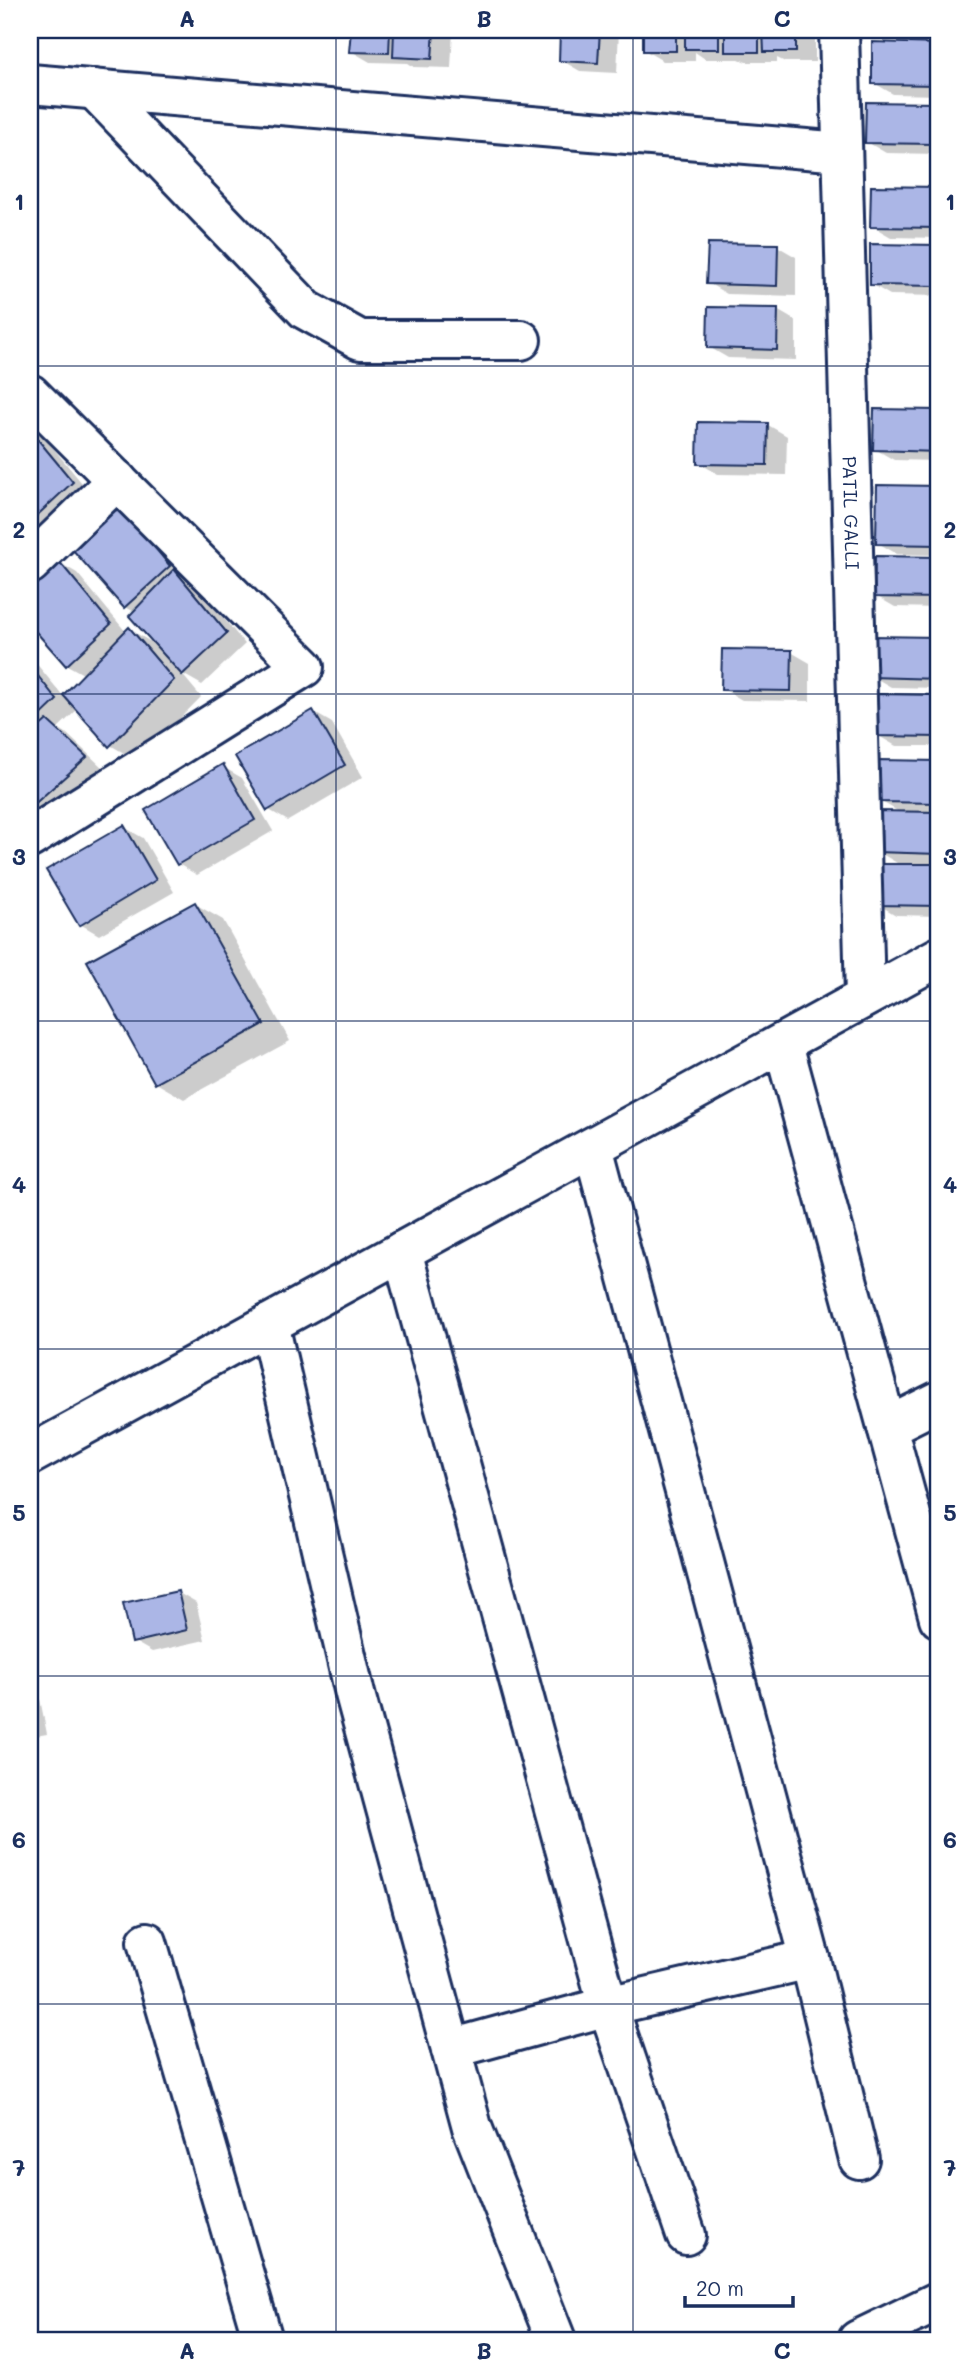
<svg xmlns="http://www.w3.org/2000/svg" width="969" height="2370" font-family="Mali,sans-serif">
<rect width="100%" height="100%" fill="#fff"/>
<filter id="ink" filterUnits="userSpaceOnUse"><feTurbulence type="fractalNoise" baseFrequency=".0143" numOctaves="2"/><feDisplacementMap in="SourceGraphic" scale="14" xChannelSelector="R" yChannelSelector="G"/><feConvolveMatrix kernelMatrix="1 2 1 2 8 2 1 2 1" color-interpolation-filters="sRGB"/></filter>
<g filter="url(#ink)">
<!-- shadow -->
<g fill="#0003">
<polygon points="352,30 453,30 451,68 414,67 408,63 370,62 351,51"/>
<polygon points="562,30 619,30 617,73 580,71 561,60"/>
<polygon points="644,30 815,30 815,62 785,62 777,58 777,62 746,62 739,59 705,59 695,52 695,61 663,61 644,50"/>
<polygon points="874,44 939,46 939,95 893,94 874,83"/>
<polygon points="936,105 939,107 939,154 886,153 867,142"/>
<polygon points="873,187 939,189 939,238 891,237 872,226"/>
<polygon points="777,246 796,257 796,296 727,294 708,283"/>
<polygon points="872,246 939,247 939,296 890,295 871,284"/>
<polygon points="777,310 796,321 796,360 728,358 709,347"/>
<polygon points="876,411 939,412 939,461 894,460 875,449"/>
<polygon points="768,425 787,436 786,475 718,474 699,463"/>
<polygon points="30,426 39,431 91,494 48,533 30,523"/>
<polygon points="879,487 939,488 939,555 897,554 878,543"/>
<polygon points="117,505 187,578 193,582 245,644 202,685 181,673 201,697 138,761 110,745 78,709 58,728 66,733 104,769 30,828 30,656 64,697 85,675 67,665 30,622 30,593 58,562 77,573 126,632 129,629 156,645 135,612 125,607"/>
<polygon points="876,558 939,559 939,608 895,607 876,596"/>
<polygon points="873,638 939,639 939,688 891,687 872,676"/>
<polygon points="791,652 810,663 810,701 742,700 723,689"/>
<polygon points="877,696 939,697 939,746 896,746 877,735"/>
<polygon points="313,712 332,723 363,777 288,821 269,810"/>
<polygon points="881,762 939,763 939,916 896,915 877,904 902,866 877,851 901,813 880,801"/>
<polygon points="223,767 242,778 273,831 197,875 178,864"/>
<polygon points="124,827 143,838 174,892 99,935 80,924"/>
<polygon points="195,904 223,920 290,1041 184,1099 156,1083"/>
<polygon points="177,1592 196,1603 205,1640 152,1652 133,1641"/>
<polygon points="30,1685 38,1689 47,1734 30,1737"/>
</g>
<!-- building -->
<g fill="#abb6e6" stroke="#1b2f5e" stroke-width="2">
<polygon points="351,30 390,30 389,53 349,52"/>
<polygon points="394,30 434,30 432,59 393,57"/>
<polygon points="560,30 600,30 598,63 559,61"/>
<rect x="643" y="30" width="33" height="21"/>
<rect x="685" y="30" width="34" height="19"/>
<rect x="725" y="30" width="34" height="22"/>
<polygon points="763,30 796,30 796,52 764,52"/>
<polygon points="872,42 939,44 939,85 872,84"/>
<polygon points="866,102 936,103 935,144 865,143"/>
<polygon points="871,186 939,187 939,228 870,227"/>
<polygon points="708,243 778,244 777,286 706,284"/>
<polygon points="870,244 939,245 939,286 870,285"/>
<polygon points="708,307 778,308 777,350 707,348"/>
<polygon points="874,409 939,410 939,452 873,450"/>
<polygon points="698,422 768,423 767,465 697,464"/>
<polygon points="30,430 73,482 30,522"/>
<polygon points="877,485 939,486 939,545 876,544"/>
<polygon points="117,502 170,566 124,608 72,549"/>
<polygon points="875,556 939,557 939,598 874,597"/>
<polygon points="58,560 111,624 66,666 30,625 30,590"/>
<polygon points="174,569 227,633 182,675 129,616"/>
<polygon points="129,627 174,680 109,747 63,695"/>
<polygon points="871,636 939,637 939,679 870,677"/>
<polygon points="722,649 792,650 791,691 721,690"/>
<polygon points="30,666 57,700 30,726"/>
<polygon points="876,694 939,695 939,737 875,736"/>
<polygon points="313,710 345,765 267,811 235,756"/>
<polygon points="47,720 87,757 30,808 30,735"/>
<polygon points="879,760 939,761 939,803 878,802"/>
<polygon points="223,764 255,820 177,865 145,810"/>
<polygon points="876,811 939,812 939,854 875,852"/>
<polygon points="124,825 156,880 79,926 46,870"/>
<polygon points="876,864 939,864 939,906 875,905"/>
<polygon points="195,902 264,1024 155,1084 87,961"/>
<polygon points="178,1591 187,1630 132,1643 123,1603"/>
</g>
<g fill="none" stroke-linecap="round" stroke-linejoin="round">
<defs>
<g id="minor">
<path id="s1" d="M839,30L865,996"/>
<polyline points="30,84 842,152"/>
<polyline points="94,89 306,310 360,340 521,340"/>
<polyline points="30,394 304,667 30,838"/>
<polyline points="30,564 117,480"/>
<polyline points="783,1044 939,1618"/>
<polyline points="593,1147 810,1959 859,2159"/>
<polyline points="402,1251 608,2006 686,2235"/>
<polyline points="269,1324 355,1694 472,2127 556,2340"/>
<polyline points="887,1427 939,1401"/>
<polyline points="30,1455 939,957"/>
<polyline points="147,1942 263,2340"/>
<polyline points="451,2049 608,2006 810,1959"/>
<polyline points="858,2340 939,2301"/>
</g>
</defs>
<!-- minor casing -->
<use href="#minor" stroke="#1b2f5e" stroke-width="44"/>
<!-- minor -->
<use href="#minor" stroke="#fff" stroke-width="38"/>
</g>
</g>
<!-- grid -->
<path fill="none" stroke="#1b2f5e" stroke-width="2" stroke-opacity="0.55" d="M336,30V2340M633,30V2340M30,366H939M30,694H939M30,1021H939M30,1349H939M30,1676H939M30,2004H939"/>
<g text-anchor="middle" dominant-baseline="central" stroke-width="5" stroke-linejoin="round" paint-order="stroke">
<!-- street labels -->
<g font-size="19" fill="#1b2f5e" stroke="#fff">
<text stroke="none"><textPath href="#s1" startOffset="483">PATIL GALLI</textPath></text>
</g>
</g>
<!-- margin -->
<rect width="969" height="2370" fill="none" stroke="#fff" stroke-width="77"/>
<!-- scale -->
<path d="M685 2296v10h108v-10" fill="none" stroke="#1b2f5e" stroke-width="3.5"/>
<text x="696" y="2296" font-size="21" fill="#1b2f5e" stroke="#ffffff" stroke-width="5" paint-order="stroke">20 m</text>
<rect x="38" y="38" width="892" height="2294" fill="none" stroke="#1b2f5e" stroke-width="2.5"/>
<g font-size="23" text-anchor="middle" font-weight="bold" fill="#1b2f5e">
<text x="187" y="27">A</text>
<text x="484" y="27">B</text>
<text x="782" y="27">C</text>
<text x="19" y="210">1</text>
<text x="950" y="210">1</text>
<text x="19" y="538">2</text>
<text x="950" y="538">2</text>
<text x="19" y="865">3</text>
<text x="950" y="865">3</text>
<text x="19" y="1193">4</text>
<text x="950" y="1193">4</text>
<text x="19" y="1521">5</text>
<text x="950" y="1521">5</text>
<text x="19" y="1848">6</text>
<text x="950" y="1848">6</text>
<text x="19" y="2176">7</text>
<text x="950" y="2176">7</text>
<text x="187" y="2359">A</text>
<text x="484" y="2359">B</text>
<text x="782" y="2359">C</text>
</g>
</svg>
